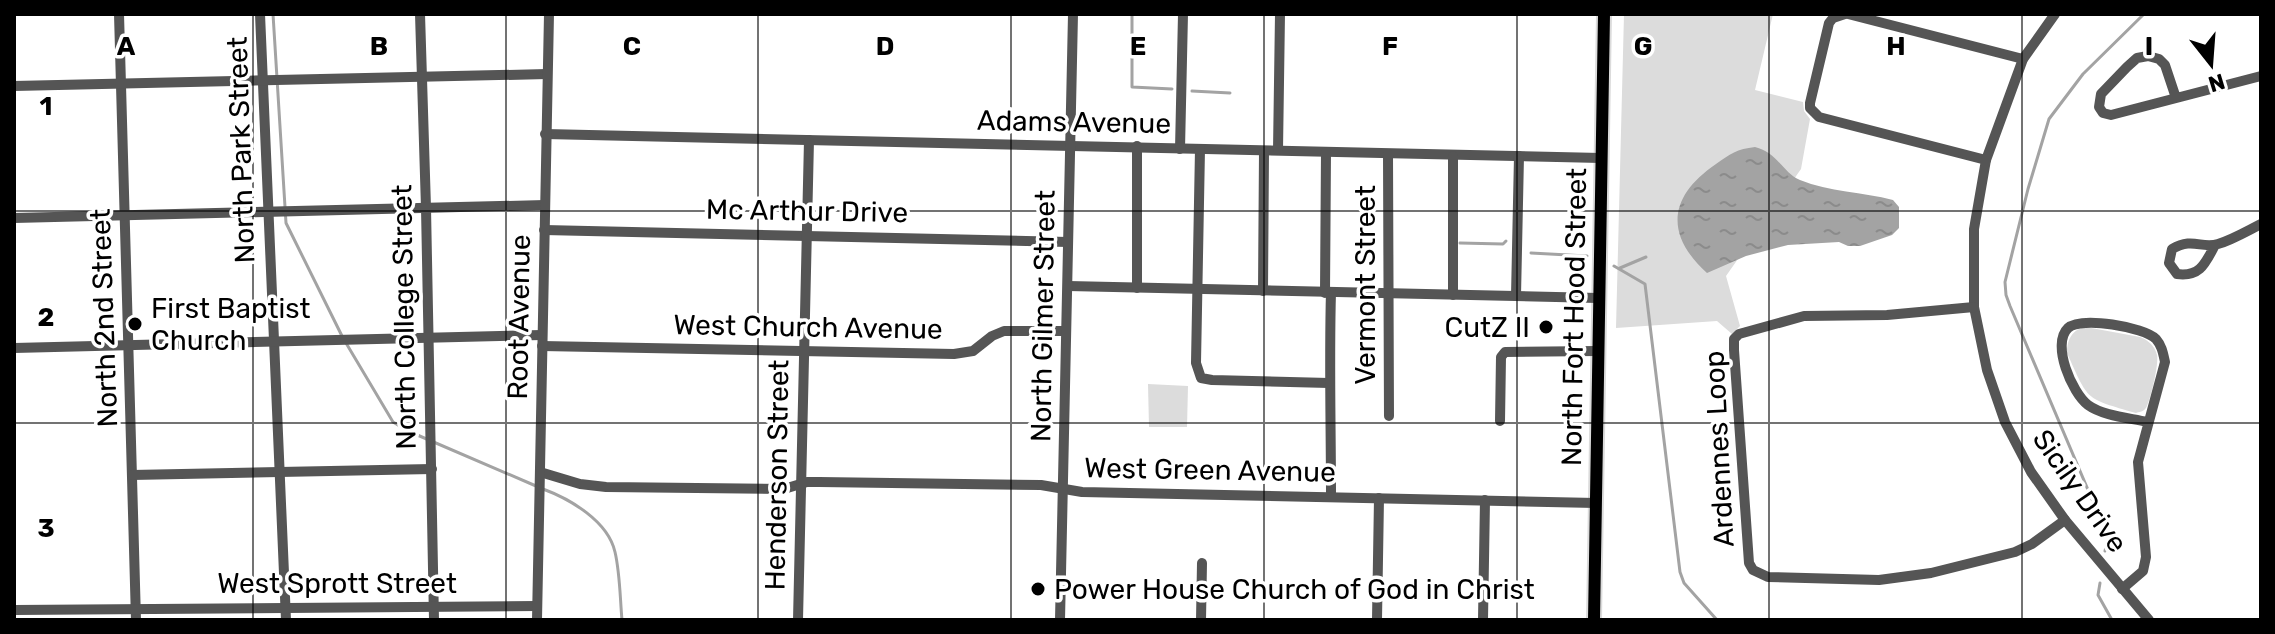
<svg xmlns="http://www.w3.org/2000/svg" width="2275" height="634" font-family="Rubik,sans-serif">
<defs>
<pattern id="water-ripples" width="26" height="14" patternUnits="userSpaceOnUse" patternTransform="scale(2)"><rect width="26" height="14" fill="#a3a3a3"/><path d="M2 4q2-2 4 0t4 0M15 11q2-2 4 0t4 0" fill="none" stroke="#8b8b8b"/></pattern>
</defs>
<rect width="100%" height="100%" fill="#fff"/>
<!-- park -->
<g fill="#dcdcdc">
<polygon points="1624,14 1773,14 1755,90 1803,102 1804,111 1810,119 1801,169 1726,276 1740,326 1732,334 1717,321 1616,328"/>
<path d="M2086,327L2140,337C2148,340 2155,346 2157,355C2159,364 2151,397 2147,406C2144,412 2142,411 2136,413C2085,398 2089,402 2067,353C2067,340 2072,329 2086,327Z"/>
<polygon points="1148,384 1188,386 1187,427 1149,427"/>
</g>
<!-- water -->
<path fill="url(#water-ripples)" d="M1755,147C1777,152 1784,174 1800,180C1829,192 1863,192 1893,200L1899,207V228L1892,235L1860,246H1848L1839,242L1788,245L1746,256L1707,273C1664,234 1669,196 1716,164C1730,154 1737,149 1755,147Z"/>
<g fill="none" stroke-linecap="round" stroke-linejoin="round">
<!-- stream -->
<g stroke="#a3a3a3" stroke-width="3">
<polyline points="273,14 286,223 342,336"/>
<polyline points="1132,14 1132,87 1172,89"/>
<polyline points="1192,91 1230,93"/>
<polyline points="1460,243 1503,244 1506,241"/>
<polyline points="1531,253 1587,256"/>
<polyline points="1614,266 1645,284 1680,572 1684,583 1717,620"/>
<polyline points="1620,268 1646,257"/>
<polyline points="346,343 393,422 408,431 536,486"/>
<path d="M543,489C570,499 608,521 615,552C620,573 620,598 622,620"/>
<polyline points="2105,551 2108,537 2010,306 2006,295 2005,282 2028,189 2049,119 2083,74 2144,14"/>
<polyline points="2100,583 2098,595 2112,620"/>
</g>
<defs>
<polyline id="major" points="1594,620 1604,14"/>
</defs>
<!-- major casing -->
<use href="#major" stroke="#dbdbdb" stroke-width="16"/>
<!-- minor -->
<g stroke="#555" stroke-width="10">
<polyline points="119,14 136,620"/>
<polyline points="260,14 286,620"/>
<polyline points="420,14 426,208 434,620"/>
<polyline points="1845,14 1833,18 1829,23 1810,103 1810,108 1819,117 1986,160"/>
<polyline points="1848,14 2023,59"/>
<polyline points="2055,14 2023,59 1986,160 1974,229 1974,307 1987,370 2005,422 2031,472 2065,520 2149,620"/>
<polyline points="14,86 547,74"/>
<polyline points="2176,98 2165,65 2159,59 2148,56 2137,58 2127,67 2101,94 2099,107 2103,113 2111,115 2261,76"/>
<polyline points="545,134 1601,158"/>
<polyline points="1180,149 1183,14"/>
<polyline points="1200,149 1196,363 1201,378 1212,380 1329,383"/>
<polyline points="1278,150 1280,14"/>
<polyline points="1388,154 1389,416"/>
<polyline points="1453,156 1453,295"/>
<polyline points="14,218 545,205"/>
<polyline points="544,230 1068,242"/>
<path d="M2215,245C2205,264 2200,277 2177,274L2169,263L2172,249C2193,237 2201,249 2218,244C2232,240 2247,231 2261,224"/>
<polyline points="1068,286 1598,298"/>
<polyline points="1137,288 1137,146"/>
<polyline points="1263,291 1264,151"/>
<path d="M1331,292C1329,361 1331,428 1331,496"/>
<polyline points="1325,293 1326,152"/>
<polyline points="1516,296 1519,156"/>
<polyline points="1974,307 1887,315 1804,316 1739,334 1734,339 1734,350 1749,563 1753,570 1768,577 1879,580 1931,573 2015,552 2032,544 2065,520"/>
<polyline points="542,346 954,354 973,351 992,336 1004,331 1066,331"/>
<polyline points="14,348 542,335"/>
<polyline points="1500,421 1501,357 1505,352 1597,351"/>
<polyline points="540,472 580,484 606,487 784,489 807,482 819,482 1041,485 1082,492 1596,503"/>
<polyline points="132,475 432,469"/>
<path d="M2122,589L2143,571L2146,557L2138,462L2165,362C2163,353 2162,346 2156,339C2144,327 2081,316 2068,328C2051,344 2072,393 2088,405C2103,416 2130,418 2147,422"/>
<polyline points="14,610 537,606"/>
<polyline points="537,620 549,14"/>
<polyline points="798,620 809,140"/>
<polyline points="1060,620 1073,14"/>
<polyline points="1201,620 1202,563"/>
<polyline points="1377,620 1379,498"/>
<polyline points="1483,620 1485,500"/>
</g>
<!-- major -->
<use href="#major" stroke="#000" stroke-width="12"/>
</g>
<!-- grid -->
<path fill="none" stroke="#000" stroke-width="2" stroke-opacity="0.55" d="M253,14V620M506,14V620M758,14V620M1011,14V620M1264,14V620M1517,14V620M1769,14V620M2022,14V620M14,211H2261M14,423H2261"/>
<!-- markers -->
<g fill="#000" stroke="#fff" stroke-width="3">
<circle cx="135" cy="324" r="8"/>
<circle cx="1546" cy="327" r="8"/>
<circle cx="1038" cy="589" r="8"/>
</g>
<g text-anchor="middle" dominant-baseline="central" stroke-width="7" stroke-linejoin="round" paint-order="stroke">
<!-- street labels -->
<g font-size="28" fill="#000" stroke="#fff">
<text transform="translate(1074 122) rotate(1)">Adams Avenue</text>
<text transform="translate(241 150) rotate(-92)">North Park Street</text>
<text transform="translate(807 211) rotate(1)">Mc Arthur Drive</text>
<text transform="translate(1365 285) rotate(-90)">Vermont Street</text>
<text transform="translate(1043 316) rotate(-89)">North Gilmer Street</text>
<text transform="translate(404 317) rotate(-91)">North College Street</text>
<text transform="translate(519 317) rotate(-89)">Root Avenue</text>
<text transform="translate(1574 317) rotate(-89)">North Fort Hood Street</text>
<text transform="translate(104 318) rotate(-92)">North 2nd Street</text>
<text transform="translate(808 327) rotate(1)">West Church Avenue</text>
<text transform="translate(1719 449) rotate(-93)">Ardennes Loop</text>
<text transform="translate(1210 470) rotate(1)">West Green Avenue</text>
<text transform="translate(777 475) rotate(-89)">Henderson Street</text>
<text transform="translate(2080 491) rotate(55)">Sicily Drive</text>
<text x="337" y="583">West Sprott Street</text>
</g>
<!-- poi labels -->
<g font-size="28" fill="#000" stroke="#fff" text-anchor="start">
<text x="151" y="308">First Baptist<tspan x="151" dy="32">Church</tspan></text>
<text x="1530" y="327" text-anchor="end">CutZ II</text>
<text x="1054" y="589">Power House Church of God in Christ</text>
</g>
</g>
<g font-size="26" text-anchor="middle" font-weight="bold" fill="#000" stroke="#fff" stroke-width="7" stroke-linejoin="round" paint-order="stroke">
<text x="126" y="55">A</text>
<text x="379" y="55">B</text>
<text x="632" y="55">C</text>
<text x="885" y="55">D</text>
<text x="1138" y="55">E</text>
<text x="1390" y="55">F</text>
<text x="1643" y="55">G</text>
<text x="1896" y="55">H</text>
<text x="2149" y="55">I</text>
<text x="46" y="115">1</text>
<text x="46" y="326">2</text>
<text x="46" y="537">3</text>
</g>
<!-- border -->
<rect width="2275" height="634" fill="none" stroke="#000000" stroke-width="32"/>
<!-- north arrow -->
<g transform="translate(2211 64) rotate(163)" stroke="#ffffff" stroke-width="6" paint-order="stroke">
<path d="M0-6L14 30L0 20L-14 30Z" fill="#000000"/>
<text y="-12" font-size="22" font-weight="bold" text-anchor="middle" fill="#000000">N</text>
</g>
</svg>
